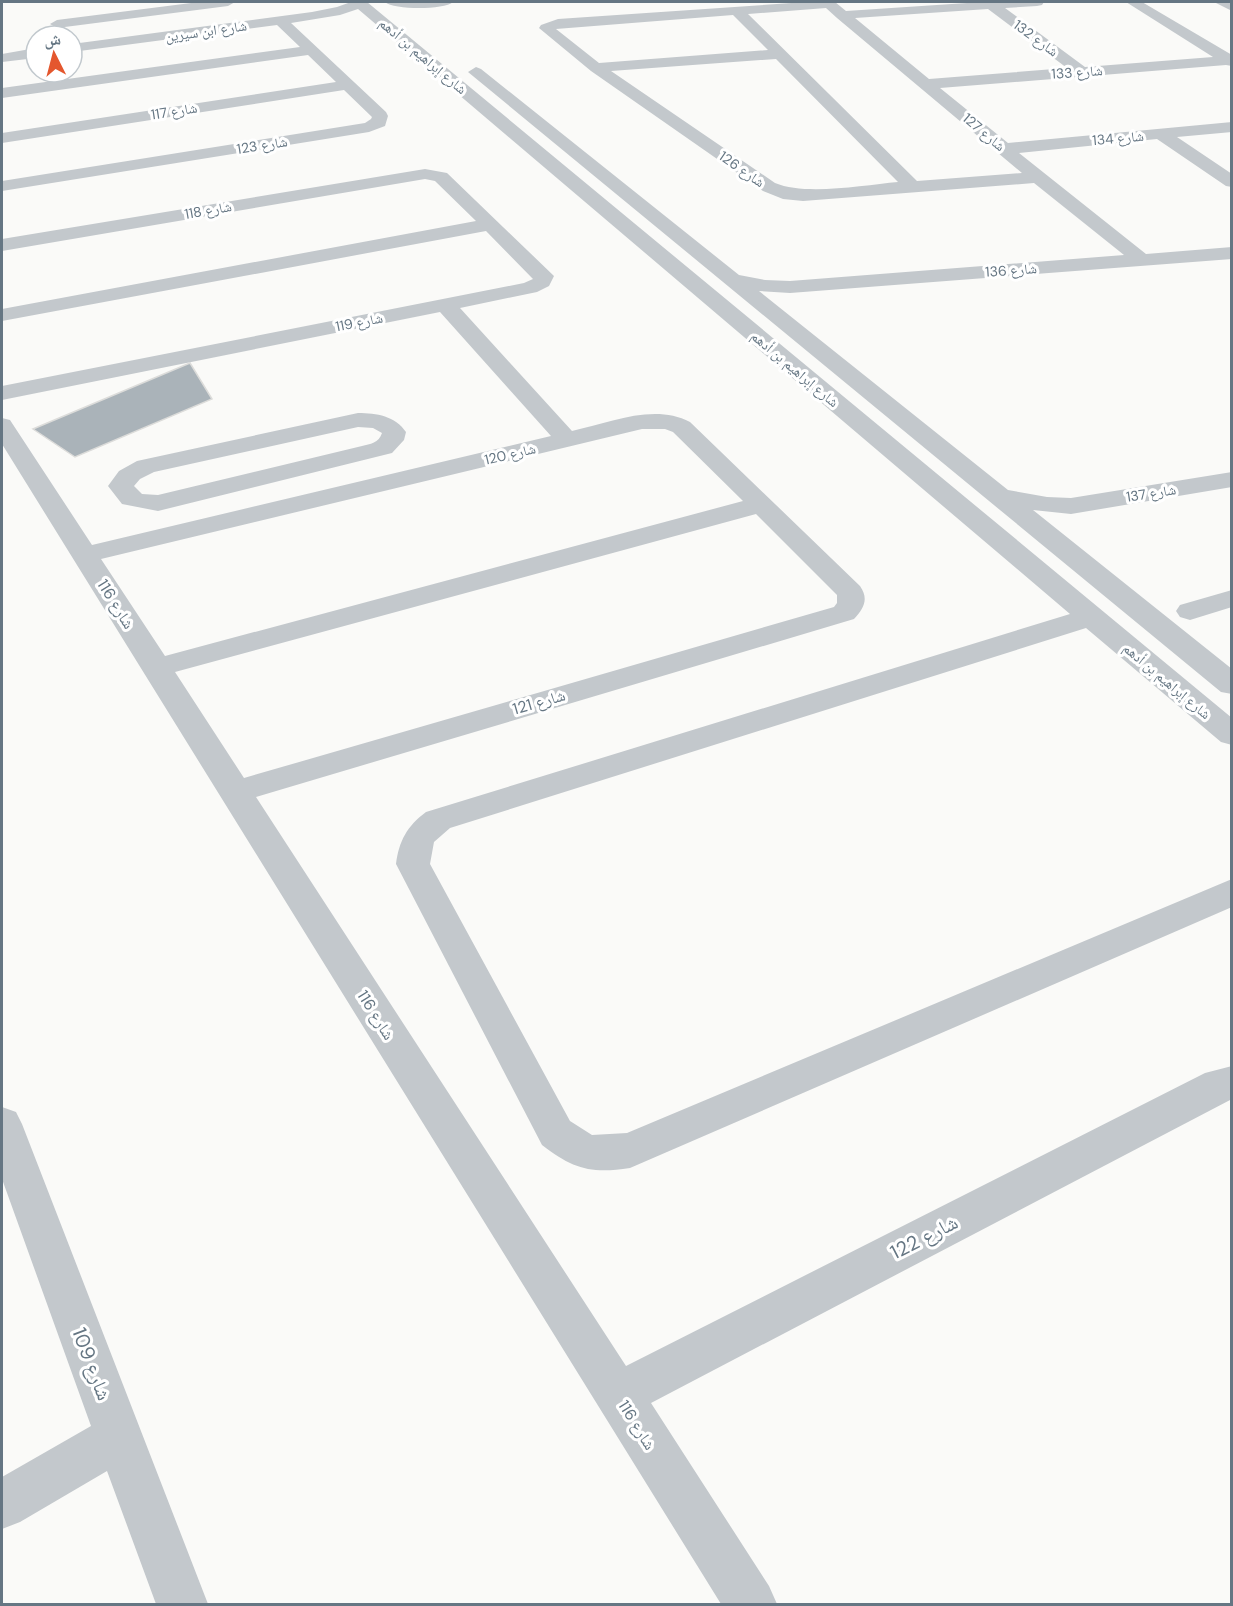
<svg xmlns="http://www.w3.org/2000/svg" width="1233" height="1606" font-family="'DM Sans','Noto Naskh Arabic',sans-serif">
<rect width="100%" height="100%" fill="#fafaf8"/>
<!-- building -->
<polygon fill="#aab3b9" stroke="#dcdcda" stroke-width="1.5" points="190,363 212,399 75,457 33,429"/>
<g fill="none" stroke-linecap="round" stroke-linejoin="round">
<!-- minor -->
<g fill="#c3c8cc" fill-rule="evenodd">
<polygon points="199,2 235,2 228,6 57,28 50,24 57,20"/>
<path d="M351,2H367L1232,718V745L1221,742L1086,628L450,828L434,842L430,864L570,1121L592,1135L627,1133L1232,879V907L630,1168C591,1174 573,1169 542,1145L396,864C399,841 407,826 426,812L1070,614L358,9L340,15L291,23L386,112L388,116L385,126L369,132L2,191V181L365,123L371,119L372,117L344,90L2,143V133L336,82L308,55L2,98V88L300,47L277,25L72,52V44L312,12L337,7Z"/>
<path d="M385,2H453C444,10 394,10 385,2Z"/>
<path d="M806,2H835L846,11L982,2H1044L1042,5L1037,6L1005,8L1085,67L1213,57L1126,2H1142L1232,55V66L1226,65L940,88L1008,143L1232,122V132L1177,137L1232,174V187L1226,186L1157,139L1019,153L1146,254L1232,247V259L790,293L759,291L1008,490L1047,497L1071,498L1232,472V487L1071,514L1033,510L1232,669V694L1221,692L468,72L476,67L481,69L739,275L765,280L790,281L1124,255L1034,183L803,201L783,199L763,191L591,71L539,28L541,25L558,19ZM826,8L837,18L1022,173L917,181L748,14ZM988,9L1067,68L929,79L855,18ZM733,15L768,50L599,63L556,29ZM776,59L898,182C864,185 806,196 775,183L611,71Z"/>
<polygon points="1214,2 1232,2 1232,11"/>
<polygon points="36,48 36,58 2,62 2,54"/>
<path d="M425,169L447,173L554,276L549,286L537,292L460,308L572,431C609,423 654,403 690,422L860,586C869,599 864,608 854,619L256,797L626,1366L1205,1073L1232,1066V1099L651,1403L769,1586L777,1604H721L2,444V418L10,420L92,545L551,436L440,312L2,400V386L524,283L533,279L486,231L2,321V309L476,221L435,181L425,179L2,251V239ZM642,429H665L673,432L743,501L165,656L101,559ZM756,514L837,595V603L834,607L244,778L175,672Z"/>
<path d="M358,413C377,413 395,416 406,432L404,440L392,453L158,511L122,504L108,486L119,471L137,461ZM358,427L373,428L382,433C379,443 370,444 362,446L158,495L142,494L134,486L140,479L154,472Z"/>
<polygon points="1232,590 1232,607 1190,620 1180,617 1176,611 1180,605"/>
<polygon points="2,1107 16,1112 22,1124 208,1604 156,1604 107,1471 20,1522 2,1529 2,1477 91,1426 2,1179"/>
</g>
</g>
<g text-anchor="middle" dominant-baseline="central" stroke-width="6" stroke-linejoin="round" paint-order="stroke">
<!-- far-street labels -->
<g font-size="14" fill="#657683" stroke="#fff">
<text transform="translate(206 31) rotate(-8)">شارع ابن سيرين</text>
<text transform="translate(1036 38) rotate(36)">شارع 132</text>
<text transform="translate(423 56) rotate(40)">شارع إبراهيم بن أدهم</text>
<text transform="translate(1077 72) rotate(-4)">شارع 133</text>
<text transform="translate(174 111) rotate(-9)">شارع 117</text>
<text transform="translate(984 132) rotate(40)">شارع 127</text>
<text transform="translate(1118 138) rotate(-5)">شارع 134</text>
<text transform="translate(262 145) rotate(-9)">شارع 123</text>
<text transform="translate(742 169) rotate(35)">شارع 126</text>
<text transform="translate(208 210) rotate(-10)">شارع 118</text>
<text transform="translate(1011 270) rotate(-4)">شارع 136</text>
<text transform="translate(359 322) rotate(-11)">شارع 119</text>
<text transform="translate(795 369) rotate(40)">شارع إبراهيم بن أدهم</text>
<text transform="translate(510 454) rotate(-13)">شارع 120</text>
<text transform="translate(1151 493) rotate(-9)">شارع 137</text>
<text transform="translate(1167 681) rotate(40)">شارع إبراهيم بن أدهم</text>
</g>
<!-- street labels -->
<g font-size="16" fill="#657683" stroke="#fff">
<text transform="translate(116 604) rotate(58)">شارع 116</text>
<text transform="translate(539 702) rotate(-16)">شارع 121</text>
<text transform="translate(376 1015) rotate(58)">شارع 116</text>
<text transform="translate(637 1425) rotate(58)">شارع 116</text>
</g>
<!-- near-street labels -->
<g font-size="20" fill="#657683" stroke="#fff">
<text transform="translate(924 1237) rotate(-27)">شارع 122</text>
<text transform="translate(92 1364) rotate(69)">شارع 109</text>
</g>
</g>
<!-- border -->
<rect width="1233" height="1606" fill="none" stroke="#657683" stroke-width="6"/>
<!-- north arrow -->
<g transform="translate(54 54) rotate(354)"><circle r="28" fill="#ffffff" stroke="#c1c8cd" stroke-width="1.5"/>
<path d="M0-4.5L10 22L0 15L-10 22Z" fill="#e4572e"/>
<text y="-9" font-size="16" font-weight="bold" text-anchor="middle" fill="#657683">ش</text>
</g>
</svg>
